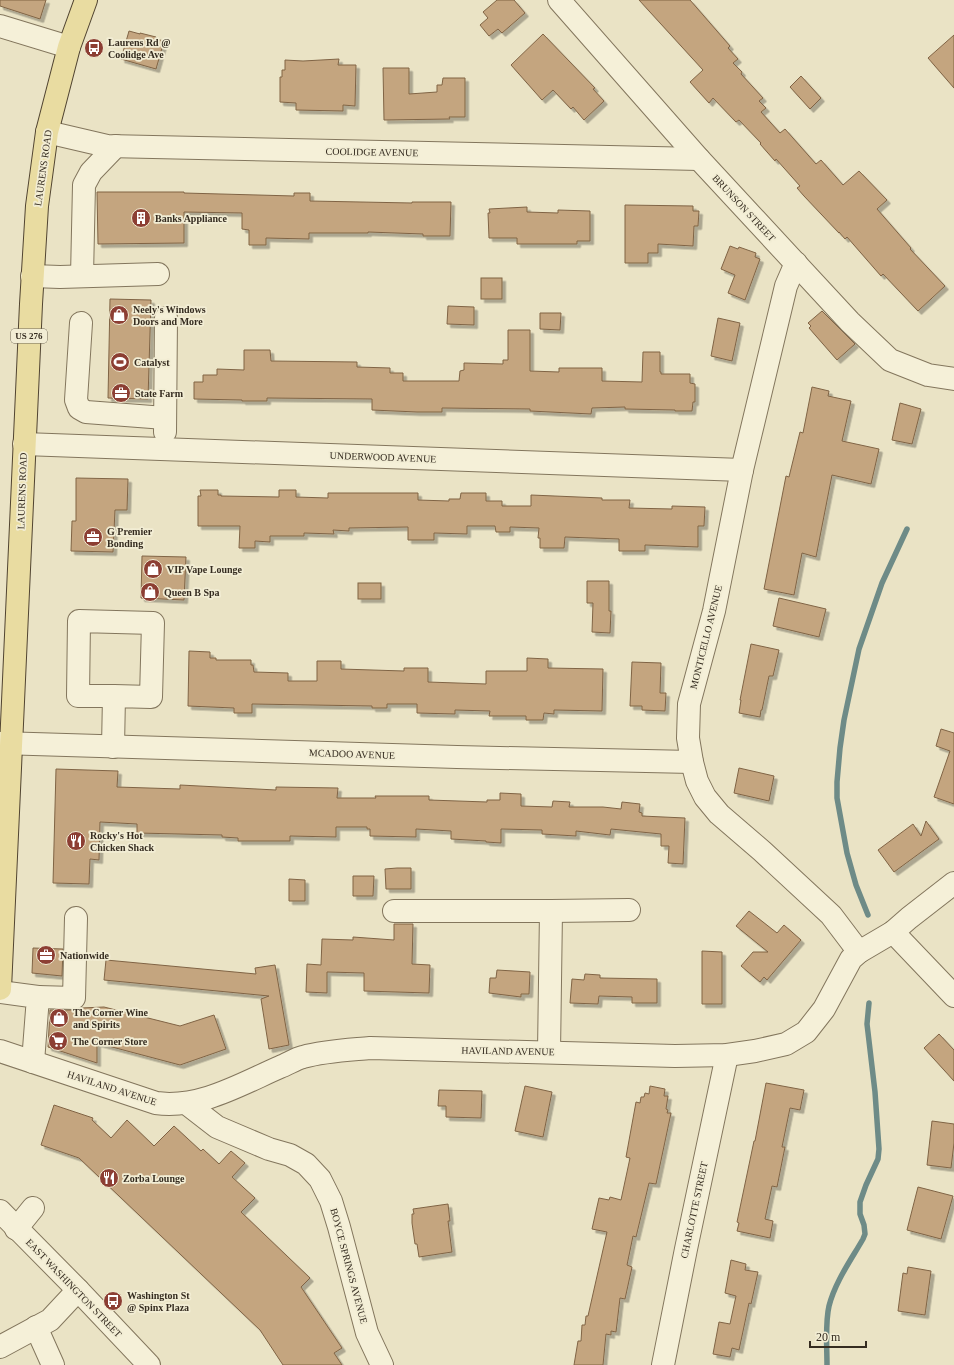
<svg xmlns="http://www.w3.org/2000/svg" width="954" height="1365" font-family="'Times New Roman',serif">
<defs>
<filter id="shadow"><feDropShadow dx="3.5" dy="3.5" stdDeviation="0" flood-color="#0004"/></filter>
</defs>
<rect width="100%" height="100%" fill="#eae3c5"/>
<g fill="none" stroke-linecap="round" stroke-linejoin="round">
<!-- stream -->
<g stroke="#6e8b87" stroke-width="5.5">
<polyline points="868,915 856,885 847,853 837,798 837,782 840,748 844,720 859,649 882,583 907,529"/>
<path d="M827,1365C827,1347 825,1323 829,1306C835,1282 851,1260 863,1239L865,1234L864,1225L860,1214V1202L866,1185L878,1159L879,1149L875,1092L867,1024L869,1003"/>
</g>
</g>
<!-- building -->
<g fill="#c4a57f" stroke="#806445" filter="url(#shadow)">
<polygon points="0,0 46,0 40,19 0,6"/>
<polygon points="497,0 514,0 525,13 502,33 498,29 489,36 480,25 488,18 483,12"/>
<polygon points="639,0 690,0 730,46 728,48 738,59 733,63 742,72 741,74 763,98 759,101 766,108 761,112 780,133 785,129 816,164 821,160 843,185 859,171 887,200 877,209 911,248 910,249 945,286 918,311 883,274 881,276 847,237 845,239 839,232 839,233 804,196 797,188 800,186 776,159 775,161 760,144 761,143 739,120 736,122 713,98 709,103 690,82 703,70"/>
<polygon points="129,31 140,34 140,33 156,37 156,39 164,41 156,69 121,59"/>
<polygon points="543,34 595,88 593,89 604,101 584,120 573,107 571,109 553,90 542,100 511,65"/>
<polygon points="954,35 954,88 928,58"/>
<polygon points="339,59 338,65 356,65 355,106 343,105 343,111 296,110 296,103 280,102 280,77 282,77 282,70 285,70 285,60 303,61"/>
<polygon points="383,68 409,68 409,94 437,92 437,85 442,85 443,78 465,78 465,117 449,117 450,119 384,120"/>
<polygon points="801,76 821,98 810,109 790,87"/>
<polygon points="97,192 184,192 184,193 294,196 294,193 310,193 310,201 412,203 412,202 451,202 450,236 423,236 423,234 368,232 368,233 309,233 309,239 266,238 266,245 249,245 249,230 242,229 242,213 184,212 184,243 98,244"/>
<polygon points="625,205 693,206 693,211 699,211 698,226 694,226 693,246 658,244 658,253 648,253 648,263 625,263"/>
<polygon points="527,207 527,212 558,213 558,210 590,211 590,241 577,241 577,244 517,244 517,238 489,238 488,213 490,213 489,209"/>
<polygon points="730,246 738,249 739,247 756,253 755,257 760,259 745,300 728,293 735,275 721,269"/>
<rect x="481" y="278" width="21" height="21"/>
<polygon points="110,299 151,300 148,399 108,398"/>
<polygon points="448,306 474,307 474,325 447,324"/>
<polygon points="822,311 855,344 837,360 809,328 811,326 808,323"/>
<polygon points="540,313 561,313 560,330 540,329"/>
<polygon points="718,318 740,323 732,361 711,356"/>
<polygon points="508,330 530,330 530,371 559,372 559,368 602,368 602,381 642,382 643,352 660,352 660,372 661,372 661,374 690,374 690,383 695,384 695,402 693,402 692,411 675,411 675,410 625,409 625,407 592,408 591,414 530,411 530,409 442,408 442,412 417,412 372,410 372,399 267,398 267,401 242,401 242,400 194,399 194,382 203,382 203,375 217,375 217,369 244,370 244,350 270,350 271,361 357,362 357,367 390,368 390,373 403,373 403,381 459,381 460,371 464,370 464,363 503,364 503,360 508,360"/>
<polygon points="812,387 829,391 828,396 851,401 842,441 879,449 871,484 832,475 816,557 802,553 794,595 764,589 786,476 789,477 800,432 803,433"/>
<polygon points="900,403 921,409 912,444 892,440"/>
<polygon points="76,478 128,479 127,510 115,510 113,552 71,551 72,521 76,521"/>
<polygon points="200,490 218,490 218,495 221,495 221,496 279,497 279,490 296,490 296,497 328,498 328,493 418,493 418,500 449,501 449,499 460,499 461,493 486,493 486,501 502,501 502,506 531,506 531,495 602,498 602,500 630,500 629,508 672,509 672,506 705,507 704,526 698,526 698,547 645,545 645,551 619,551 619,539 565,537 564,548 540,548 540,538 538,538 539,528 510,527 510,532 496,532 495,526 467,526 467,534 434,533 434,540 408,540 408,527 349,528 349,531 333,530 334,534 304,533 304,536 270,536 270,542 255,541 255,548 239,548 240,526 198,526 198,496 201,496"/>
<polygon points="142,556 186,557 184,600 141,598"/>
<polygon points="587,581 609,581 609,611 611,611 610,633 592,632 593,603 587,603"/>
<rect x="358" y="583" width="23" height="16"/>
<polygon points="779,598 826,609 819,637 773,626"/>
<polygon points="751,644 779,650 773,676 769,676 762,710 761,710 760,717 739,713 741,700 740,700"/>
<polygon points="189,651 210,652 210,658 216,658 216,660 251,660 251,665 253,665 254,672 288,673 288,681 317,681 317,661 341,661 341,669 404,671 404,668 428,668 428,682 486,684 486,671 527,671 527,658 548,659 548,668 603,669 602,711 554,710 554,714 544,713 543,720 526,720 526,716 489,716 490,711 455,710 455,714 417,713 417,704 387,704 387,708 372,708 372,706 252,704 252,713 234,713 234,708 188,706"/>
<polygon points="632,662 661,663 660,693 666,693 665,711 642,710 642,706 630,706"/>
<polygon points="941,729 954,733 954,804 934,797 950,751 936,746"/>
<polygon points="739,768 774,776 769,801 734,793"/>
<polygon points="56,769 118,771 117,787 180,789 180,785 276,790 276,787 338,788 337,798 376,798 375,796 429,796 429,800 487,802 487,800 500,800 500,793 521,794 521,806 552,807 553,801 570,802 569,807 603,807 621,809 622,802 640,804 639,812 642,813 642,816 685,818 683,864 668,863 669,846 661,846 661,834 611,829 610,835 576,831 576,836 542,834 542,830 501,829 501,843 486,842 486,841 451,839 451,831 416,829 416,837 370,836 370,829 367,829 367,827 336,827 336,837 290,836 290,841 238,841 238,838 222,837 222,835 137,833 137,824 100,822 99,860 90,859 89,884 53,883"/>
<polygon points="926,821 939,839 894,872 878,850 913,824 921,836"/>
<polygon points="397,868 411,868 411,889 386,889 385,869"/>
<polygon points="353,876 374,876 373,896 353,896"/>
<polygon points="289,879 305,880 305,901 289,901"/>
<polygon points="749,911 777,933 784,925 801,940 767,980 764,977 760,982 741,966 753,952 768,952 736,926"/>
<polygon points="394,924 413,924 412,964 430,965 429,993 364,991 364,973 327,972 327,993 306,992 307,964 321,965 322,939 353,940 353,937 394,940"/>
<polygon points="33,948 63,949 62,976 32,973"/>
<polygon points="702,951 722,952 722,1004 702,1004"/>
<polygon points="106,960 256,974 255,968 275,965 289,1045 269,1049 261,999 269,996 104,980"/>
<polygon points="497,970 530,972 529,994 521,994 521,997 489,993 490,978 496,978"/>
<polygon points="585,974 600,975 600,978 657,979 657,1003 632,1003 632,997 599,996 598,1004 570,1003 572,979 584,980"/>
<polygon points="104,1007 180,1026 214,1015 226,1049 180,1065 97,1043 97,1063 48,1047 50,1010 74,1010 81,1008"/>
<polygon points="939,1034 954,1050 954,1081 924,1048"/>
<polygon points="766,1083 804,1090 800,1110 790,1108 782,1147 785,1147 777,1187 772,1186 765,1219 773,1221 770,1238 737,1231 739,1223 737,1222 754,1141 755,1141"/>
<polygon points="525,1086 552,1092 543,1137 515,1131"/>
<polygon points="650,1086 665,1089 664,1096 668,1096 666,1109 668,1110 667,1113 671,1113 656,1184 649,1183 636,1237 633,1236 627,1265 632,1267 625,1299 620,1298 616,1332 611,1331 611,1335 606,1334 603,1365 574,1365 578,1341 581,1341 582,1325 585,1325 586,1316 588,1316 607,1232 592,1229 599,1198 609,1200 610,1197 621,1200 630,1158 626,1157 636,1102 640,1103 641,1097 644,1097 645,1093 649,1094"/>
<polygon points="439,1090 482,1091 481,1118 446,1117 446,1106 438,1106"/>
<polygon points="54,1105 93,1118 92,1120 111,1138 127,1120 154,1146 174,1126 201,1151 203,1149 219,1164 231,1151 245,1163 232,1177 255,1198 241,1212 310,1278 301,1287 342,1348 334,1353 342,1365 283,1365 260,1330 79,1158 41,1145"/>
<polygon points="932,1121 954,1124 954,1143 951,1168 927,1165"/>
<polygon points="918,1187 953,1196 941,1239 907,1230"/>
<polygon points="448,1204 450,1221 448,1221 452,1252 419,1257 417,1244 415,1244 412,1223 412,1214 414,1214 413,1209"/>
<polygon points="731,1260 746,1264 745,1270 758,1272 751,1304 749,1303 739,1350 732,1348 730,1357 713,1354 719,1322 730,1324 736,1296 725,1293"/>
<polygon points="908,1267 931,1271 925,1315 898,1311 903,1273 907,1274"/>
</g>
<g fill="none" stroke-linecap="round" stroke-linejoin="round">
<defs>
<g id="minor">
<polyline points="559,0 699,159 850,322 890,360 928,375 954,379"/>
<polyline points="0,26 69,47"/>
<polyline points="47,132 107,146 699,159"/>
<polyline points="796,263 786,286 742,470 714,611 689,704 688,738 692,762 697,781 705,797 719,814 762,851 831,915 859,952"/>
<polyline points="32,276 60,277 158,274"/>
<polyline points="82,276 84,185 91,172 116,146"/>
<polyline points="81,323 76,400 79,408 86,412 165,418"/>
<polyline points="165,432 166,318"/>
<polyline points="24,444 742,470"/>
<polyline points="0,743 457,757 692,762"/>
<polyline points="113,747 114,696 151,697 153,623 79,621 78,696 114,696"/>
<polyline points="394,911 551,911 549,1052"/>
<polyline points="551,911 629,910"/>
<polyline points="893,932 954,996"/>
<polyline points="0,992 38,997 33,1062"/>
<polyline points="38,997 74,998 76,918"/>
<path d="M0,1051L156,1103C200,1109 241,1084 280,1067C288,1064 295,1059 303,1057C324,1051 348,1050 370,1048L675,1056L727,1055L755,1051L786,1044L806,1032L824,1009L851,959L859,952L893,932L909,918L954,883"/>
<polyline points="186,1103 217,1127 269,1149 290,1155 306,1164 320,1179 331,1201 339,1227 367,1333 382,1365"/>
<polyline points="0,1211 78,1290 149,1365"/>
<polyline points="16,1229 33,1208"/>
<polyline points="36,1327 53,1365"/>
<polyline points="0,1347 50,1320 78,1290"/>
<polyline points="663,1365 686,1249 727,1055"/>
</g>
<polyline id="major" points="0,989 31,304 37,206 47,132 69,47 86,0"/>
</defs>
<!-- minor casing -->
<use href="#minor" stroke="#83765d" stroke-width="24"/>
<!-- major casing -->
<use href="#major" stroke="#514431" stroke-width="24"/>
<!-- minor -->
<use href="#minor" stroke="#f5f0d8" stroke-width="22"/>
<!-- major -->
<use href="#major" stroke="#e9dca1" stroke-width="22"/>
</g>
<!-- icons -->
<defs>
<symbol id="bus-disc" viewBox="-11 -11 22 22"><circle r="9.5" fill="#8c3e33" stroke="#f2edd4"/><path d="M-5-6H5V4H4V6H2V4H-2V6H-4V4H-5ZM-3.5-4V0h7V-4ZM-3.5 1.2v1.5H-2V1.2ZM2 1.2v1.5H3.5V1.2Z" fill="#fff"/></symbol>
<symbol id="building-disc" viewBox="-11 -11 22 22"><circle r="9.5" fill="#8c3e33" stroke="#f2edd4"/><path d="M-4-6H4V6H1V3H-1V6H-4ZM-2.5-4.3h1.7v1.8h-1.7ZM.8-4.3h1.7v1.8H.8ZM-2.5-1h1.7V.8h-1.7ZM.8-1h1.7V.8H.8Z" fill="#fff"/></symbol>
<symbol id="shop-disc" viewBox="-11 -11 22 22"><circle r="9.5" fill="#8c3e33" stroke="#f2edd4"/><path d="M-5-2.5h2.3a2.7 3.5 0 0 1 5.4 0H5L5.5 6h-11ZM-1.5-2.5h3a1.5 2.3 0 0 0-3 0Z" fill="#fff"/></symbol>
<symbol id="stadium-disc" viewBox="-11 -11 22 22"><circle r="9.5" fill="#8c3e33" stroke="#f2edd4"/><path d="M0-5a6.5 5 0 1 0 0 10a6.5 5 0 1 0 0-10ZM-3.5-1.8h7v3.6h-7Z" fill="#fff"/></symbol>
<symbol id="office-disc" viewBox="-11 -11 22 22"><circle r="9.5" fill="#8c3e33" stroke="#f2edd4"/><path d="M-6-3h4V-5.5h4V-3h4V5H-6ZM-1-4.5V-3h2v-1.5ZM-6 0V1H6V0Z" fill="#fff"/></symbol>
<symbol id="restaurant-disc" viewBox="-11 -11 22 22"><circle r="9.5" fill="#8c3e33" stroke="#f2edd4"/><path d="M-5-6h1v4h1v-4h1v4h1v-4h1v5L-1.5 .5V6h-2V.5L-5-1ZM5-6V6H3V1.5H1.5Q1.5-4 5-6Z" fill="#fff"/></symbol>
<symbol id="supermarket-disc" viewBox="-11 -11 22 22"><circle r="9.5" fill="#8c3e33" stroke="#f2edd4"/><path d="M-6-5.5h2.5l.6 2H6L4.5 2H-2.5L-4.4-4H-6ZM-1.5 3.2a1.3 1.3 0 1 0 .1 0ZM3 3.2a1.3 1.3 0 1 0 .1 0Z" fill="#fff"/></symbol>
</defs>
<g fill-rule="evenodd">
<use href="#bus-disc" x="83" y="37" width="22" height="22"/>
<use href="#building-disc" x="130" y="207" width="22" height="22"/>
<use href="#shop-disc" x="108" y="304" width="22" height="22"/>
<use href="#stadium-disc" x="109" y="351" width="22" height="22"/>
<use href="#office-disc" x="110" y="382" width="22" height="22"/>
<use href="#office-disc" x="82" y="526" width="22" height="22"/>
<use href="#shop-disc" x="142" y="558" width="22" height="22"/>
<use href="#shop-disc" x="139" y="581" width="22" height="22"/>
<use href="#restaurant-disc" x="65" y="830" width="22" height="22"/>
<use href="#office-disc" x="35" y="944" width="22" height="22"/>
<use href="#shop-disc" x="48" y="1007" width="22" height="22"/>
<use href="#supermarket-disc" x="47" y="1030" width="22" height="22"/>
<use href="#restaurant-disc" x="98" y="1167" width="22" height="22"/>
<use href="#bus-disc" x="102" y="1290" width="22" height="22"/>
</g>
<g text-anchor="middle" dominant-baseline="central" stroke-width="3.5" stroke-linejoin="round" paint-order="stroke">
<!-- shield labels -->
<rect fill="#f2edd4" stroke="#6e6656" stroke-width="1" x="11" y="329" width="36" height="14" rx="3"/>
<g font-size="9" font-weight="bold" fill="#352c20">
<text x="29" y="336">US 276</text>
</g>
<!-- poi labels -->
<g font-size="10" font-weight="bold" fill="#352c20" stroke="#f2edd4" text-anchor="start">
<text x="108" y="42">Laurens Rd @<tspan x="108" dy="12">Coolidge Ave</tspan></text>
<text x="155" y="218">Banks Appliance</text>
<text x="133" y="309">Neely's Windows<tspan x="133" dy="12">Doors and More</tspan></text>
<text x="134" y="362">Catalyst</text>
<text x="135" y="393">State Farm</text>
<text x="107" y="531">G Premier<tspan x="107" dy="12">Bonding</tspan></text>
<text x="167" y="569">VIP Vape Lounge</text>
<text x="164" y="592">Queen B Spa</text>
<text x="90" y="835">Rocky's Hot<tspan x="90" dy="12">Chicken Shack</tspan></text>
<text x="60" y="955">Nationwide</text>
<text x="73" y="1012">The Corner Wine<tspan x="73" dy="12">and Spirits</tspan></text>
<text x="72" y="1041">The Corner Store</text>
<text x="123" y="1178">Zorba Lounge</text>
<text x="127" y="1295">Washington St<tspan x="127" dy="12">@ Spinx Plaza</tspan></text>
</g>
<!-- street labels -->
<g font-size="10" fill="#352c20" stroke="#f2edd4">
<text transform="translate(372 152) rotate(1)">COOLIDGE AVENUE</text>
<text transform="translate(43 168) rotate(-82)">LAURENS ROAD</text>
<text transform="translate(744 208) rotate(47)">BRUNSON STREET</text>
<text transform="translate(383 457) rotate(2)">UNDERWOOD AVENUE</text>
<text transform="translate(22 491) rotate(-88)">LAURENS ROAD</text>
<text transform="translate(706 637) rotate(-76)">MONTICELLO AVENUE</text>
<text transform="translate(352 754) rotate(2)">MCADOO AVENUE</text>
<text transform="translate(508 1051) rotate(1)">HAVILAND AVENUE</text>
<text transform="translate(112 1088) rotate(18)">HAVILAND AVENUE</text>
<text transform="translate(694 1210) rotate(-78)">CHARLOTTE STREET</text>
<text transform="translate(349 1266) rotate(75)">BOYCE SPRINGS AVENUE</text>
<text transform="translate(74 1288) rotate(46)">EAST WASHINGTON STREET</text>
</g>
</g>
<!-- scale -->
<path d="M810 1341v6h56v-6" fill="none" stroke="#352c20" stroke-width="2"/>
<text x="816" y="1341" font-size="12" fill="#352c20" stroke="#f2edd4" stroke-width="3" paint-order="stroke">20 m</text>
</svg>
